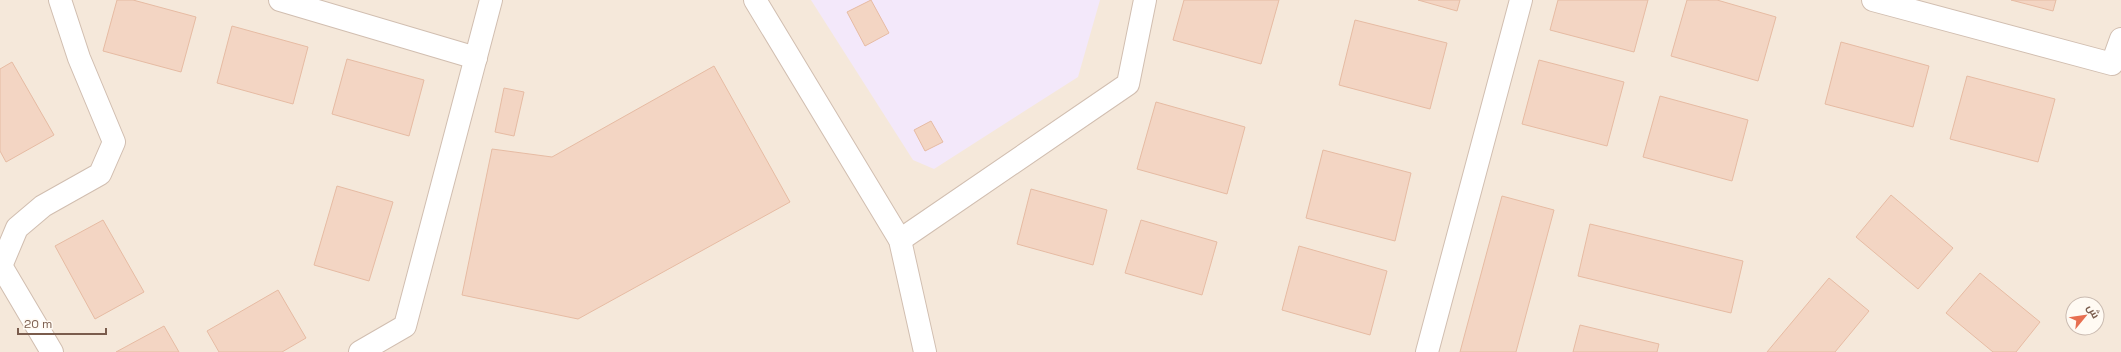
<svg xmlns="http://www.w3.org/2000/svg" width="2121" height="352" font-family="'Space Grotesk',Cairo,sans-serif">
<rect width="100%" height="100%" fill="#fdf6ec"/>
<!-- residential -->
<path fill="#f5e8da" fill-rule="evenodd" d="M0,0H2121V352H0ZM2073,304H2097V328H2073Z"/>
<!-- education -->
<polygon fill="#f3e8fa" points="811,0 1100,0 1078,77 934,169 913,160"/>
<!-- building -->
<g fill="#f3d5c3" stroke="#e6bba3">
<polygon points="117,0 133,0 196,17 181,72 103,51"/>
<polygon points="871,0 889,33 865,46 847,12"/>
<polygon points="1184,0 1279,0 1261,64 1173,40"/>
<polygon points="1418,0 1460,0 1457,11"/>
<polygon points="1558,0 1648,0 1634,52 1550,30"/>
<polygon points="1687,0 1717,0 1776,17 1758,81 1671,56"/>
<polygon points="2011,0 2056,0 2053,11"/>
<polygon points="1355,20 1447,43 1430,109 1339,85"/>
<polygon points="232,26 308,47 293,104 217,83"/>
<polygon points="1841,42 1929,66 1913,127 1825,104"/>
<polygon points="347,59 424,80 409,136 332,114"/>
<polygon points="1539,60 1624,82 1607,146 1522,124"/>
<polygon points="12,62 54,135 6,162 0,151 0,69"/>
<polygon points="714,66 790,202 578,319 462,295 492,149 552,157"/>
<polygon points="1967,76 2055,99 2038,162 1950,139"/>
<polygon points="504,88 524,92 514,136 495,132"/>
<polygon points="1660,96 1748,120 1732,181 1643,157"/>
<polygon points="1156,102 1245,127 1227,194 1137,169"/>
<polygon points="931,121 943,142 925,151 914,130"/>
<polygon points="1323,150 1411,173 1395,241 1306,218"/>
<polygon points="337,186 393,202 369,281 314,265"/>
<polygon points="1031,189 1107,210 1093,265 1017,244"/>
<polygon points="1891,195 1953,248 1918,289 1856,237"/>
<polygon points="1502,196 1554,210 1516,352 1460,352"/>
<polygon points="103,220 144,292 95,319 55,246"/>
<polygon points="1141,220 1217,242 1202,295 1125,273"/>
<polygon points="1590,224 1743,261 1731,313 1578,276"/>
<polygon points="1299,246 1387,271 1370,335 1282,310"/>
<polygon points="1980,273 2040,322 2016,352 1993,352 1946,313"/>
<polygon points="1829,278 1869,311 1835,352 1767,352"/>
<polygon points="278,290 306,338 282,352 219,352 207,331"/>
<polygon points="1580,325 1659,344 1657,352 1573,352"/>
<polygon points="164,326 179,352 116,352"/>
</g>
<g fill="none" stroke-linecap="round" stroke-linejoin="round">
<defs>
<g id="minor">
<polyline points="280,0 476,58"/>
<polyline points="755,0 900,240 925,352"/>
<polyline points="1873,0 2112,64 2121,39"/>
<polyline points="900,240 1128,84 1145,0"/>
<polyline points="0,264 52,352"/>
<polyline points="1,266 17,228 43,206 100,174 114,142 79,58 60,0"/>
<polyline points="360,352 405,326 491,0"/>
<polyline points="1427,352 1521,0"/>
</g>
</defs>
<!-- minor casing -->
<use href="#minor" stroke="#d1beb0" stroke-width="24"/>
<!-- minor -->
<use href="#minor" stroke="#fff" stroke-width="22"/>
</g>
<!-- north arrow -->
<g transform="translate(2085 316) rotate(61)"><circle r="19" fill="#fffaf3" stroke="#cabbb1"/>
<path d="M0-3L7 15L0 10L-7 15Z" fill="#e76f51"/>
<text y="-6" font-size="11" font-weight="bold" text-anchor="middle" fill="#7a5c4d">ش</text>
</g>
<!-- scale -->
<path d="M18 328v6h88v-6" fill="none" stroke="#7a5c4d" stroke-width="2"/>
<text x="24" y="328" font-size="12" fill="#7a5c4d" stroke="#fffaf3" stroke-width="3" paint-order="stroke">20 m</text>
</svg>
